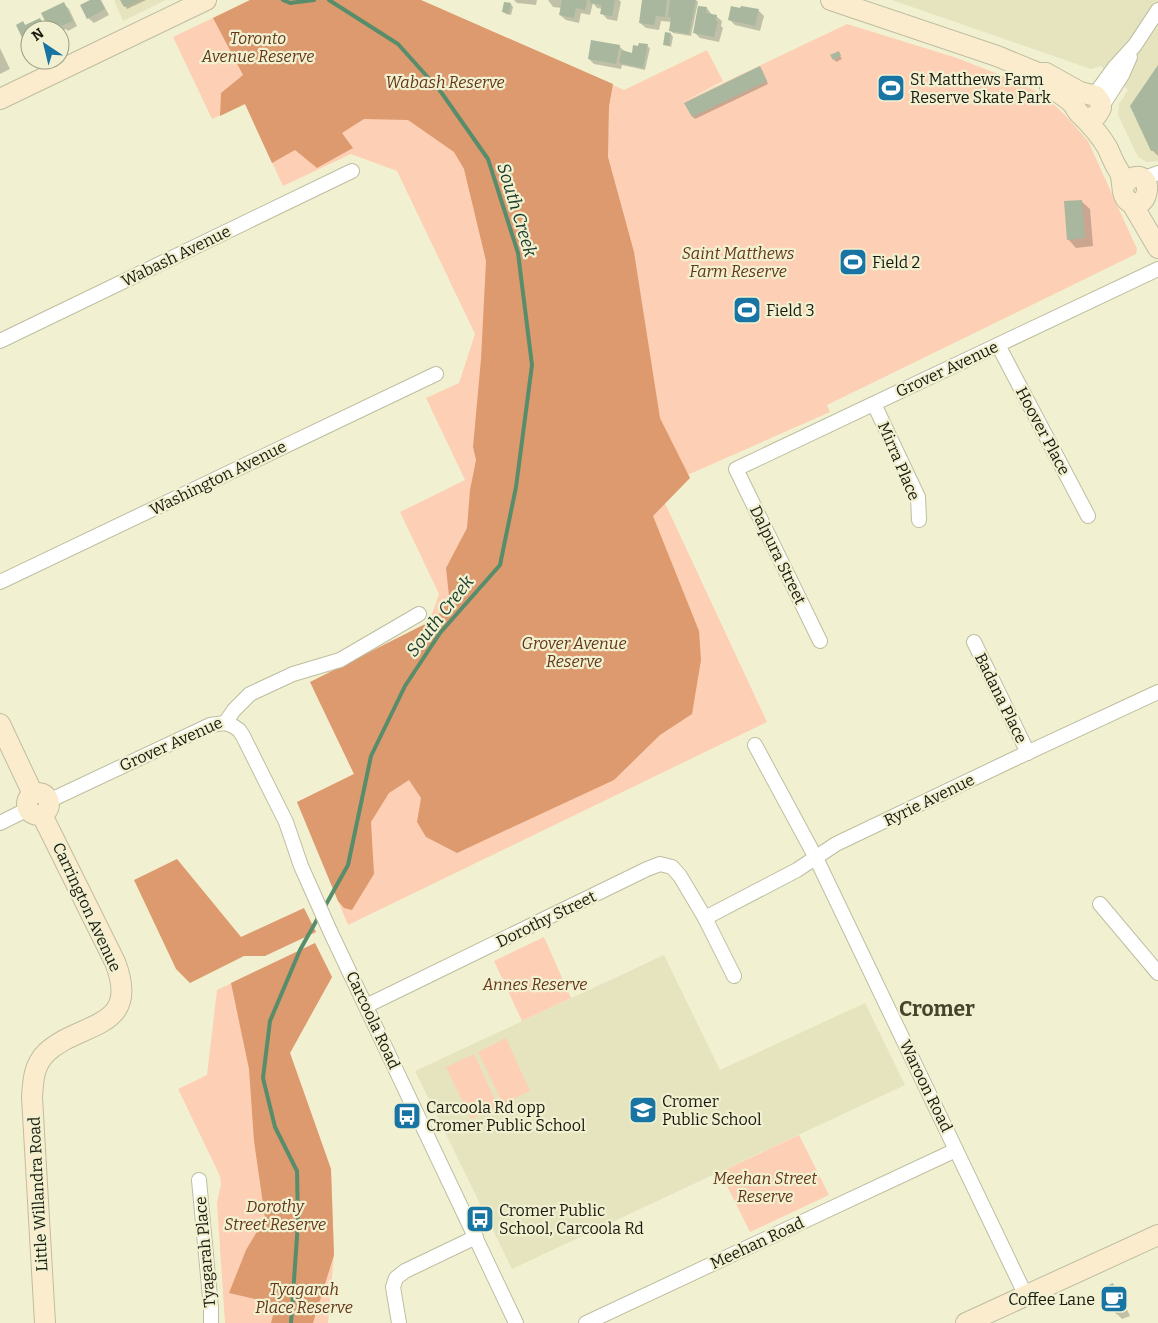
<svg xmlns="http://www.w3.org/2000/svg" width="1158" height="1323" font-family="Bitter,serif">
<rect width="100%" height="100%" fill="#f1f1d2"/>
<!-- built -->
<g fill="#e5e4be">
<polygon points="114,0 166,0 123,21"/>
<polygon points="892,0 1158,0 1158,161 1147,162 1138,157 1118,115 1119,104 1128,90 1101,66 1091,69"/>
<polygon points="664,955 720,1070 865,1003 905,1085 512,1269 415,1071"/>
</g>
<!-- green -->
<g fill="#fdd0b5" fill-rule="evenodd">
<path d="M250,0H421L624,90L707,50L723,81L683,102L847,24L957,58L1018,82L1045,96L1067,117L1088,141L1137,249L1136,254L827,405L830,412L658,488L767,722L348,925L297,802L354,774L315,693L422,642L439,594L400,512L465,480L426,398L459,383L475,334L397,171L351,154L283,186L245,104L212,119L173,37ZM611,97L609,107L608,138L511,183Z"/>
<polygon points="544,937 571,998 522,1021 494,961"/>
<polygon points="315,943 332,977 290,1053 331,1169 334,1255 328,1323 225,1323 217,1203 221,1184 220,1176 178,1089 207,1075 217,990"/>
<polygon points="506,1038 530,1091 503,1104 478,1052"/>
<polygon points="474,1054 498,1106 471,1119 446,1067"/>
<polygon points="799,1135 829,1195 750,1232 720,1172"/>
</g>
<!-- forest -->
<g fill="#dd9a6f">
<polygon points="250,0 421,0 613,84 609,107 608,157 634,252 660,418 690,478 653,516 699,631 701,660 692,714 660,735 614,780 457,853 426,837 417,822 421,798 409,780 389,793 371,822 374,874 352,910 344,908 338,901 297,802 354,774 310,682 437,618 449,596 446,568 467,528 470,490 476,460 473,447 481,359 486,261 464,169 454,152 408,120 364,119 342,133 353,148 317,168 295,150 272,163 245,104 220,116 221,93 243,75 213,18"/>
<polygon points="177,859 241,937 304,908 316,932 265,956 244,956 190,983 176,969 134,880"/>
<polygon points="315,943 332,977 290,1053 331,1169 334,1255 313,1323 271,1323 276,1304 229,1293 246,1250 265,1218 254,1141 249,1069 231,983"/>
</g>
<!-- shadow -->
<g fill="#0003">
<polygon points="93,0 101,0 109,15 94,23 88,18"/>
<polygon points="122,0 146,0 127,9"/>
<polygon points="514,0 537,0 536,5 517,3"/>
<polygon points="548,0 619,0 621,2 617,21 607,19 602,13 602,9 597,8 593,3 590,15 581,13 579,23 566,20 560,15 562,8 553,7"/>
<polygon points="644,0 696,0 698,2 691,36 673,33 671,31 672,22 661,21 659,30 646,28 640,23"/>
<polygon points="63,3 69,9 77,26 68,31 66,29 60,32 60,30 52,30 50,28"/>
<polygon points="511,4 513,7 511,15 506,14 504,12"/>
<polygon points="707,8 712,15 716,16 722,21 721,26 723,28 719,42 700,38 695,33"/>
<polygon points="758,10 764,16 760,31 735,25 730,20"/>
<polygon points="40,19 48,30 30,30 30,47 26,43 23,23 26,26"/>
<polygon points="671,34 673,37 671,47 664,44"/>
<polygon points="619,46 624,51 633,54 639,48 647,46 650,48 645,70 622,65 621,69 594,64 589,59"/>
<polygon points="0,48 10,69 0,74"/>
<polygon points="838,53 842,59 836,62 834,59"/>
<polygon points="1158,67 1158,156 1152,150"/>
<polygon points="762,70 768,84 695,119 693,117 686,103"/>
<polygon points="1081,201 1090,209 1093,246 1076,248 1068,239"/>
<polygon points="1112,1285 1118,1290 1130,1316 1122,1319 1117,1314"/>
</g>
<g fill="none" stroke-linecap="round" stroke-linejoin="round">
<!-- stream -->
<g stroke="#588d6c" stroke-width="4">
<polyline points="283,0 290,3 314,0"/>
<polyline points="324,908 348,865 371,756 405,686 440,633 500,565 516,487 532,365 518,253 488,159 441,92 398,44 329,0"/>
<polyline points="291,1323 298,1222 297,1171 275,1127 263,1078 270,1021 300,950 319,916"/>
</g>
</g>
<!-- building -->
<g fill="#a8b79d">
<polygon points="90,0 100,0 105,9 87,19 80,5"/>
<polygon points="120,0 139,0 124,7"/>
<polygon points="562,0 587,0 585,10 576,8 574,18 559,15"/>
<polygon points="590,0 615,0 612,16 600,14 602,5 590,3"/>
<polygon points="642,0 667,0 665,17 656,16 654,25 639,23"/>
<polygon points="670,0 696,0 689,34 669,31 671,17 668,17"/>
<polygon points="64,2 73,21 61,26 60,24 49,29 41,13"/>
<polygon points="504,2 511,3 509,14 502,12"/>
<polygon points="698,6 707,7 706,13 717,15 716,21 718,22 714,37 693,33"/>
<polygon points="731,6 740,8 741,6 759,9 755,26 728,20"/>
<polygon points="40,18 46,30 30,30 30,42 25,44 16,25 23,21 25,25"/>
<polygon points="665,32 671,33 669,46 663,45"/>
<polygon points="591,40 620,45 616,64 588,59"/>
<polygon points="639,43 648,44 643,68 619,63 622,50 632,53 633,45 638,46"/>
<polygon points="839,51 841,56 833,60 830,55"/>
<polygon points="1158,65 1158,150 1151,151 1130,106"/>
<polygon points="760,66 767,81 692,117 684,103"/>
<polygon points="1082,200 1085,238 1067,240 1064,201"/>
<polygon points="1113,1283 1126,1311 1116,1314 1103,1288"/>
</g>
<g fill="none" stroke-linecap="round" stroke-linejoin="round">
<defs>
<g id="street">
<polyline points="1093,94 1098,90 1114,68 1135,45 1158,10"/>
<polyline points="1101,108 1122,75 1130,57"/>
<polyline points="1142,179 1158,173"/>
<polyline points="0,341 352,171"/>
<polyline points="998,345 1088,516"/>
<polyline points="874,404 918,497 919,520"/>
<polyline points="0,582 436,374"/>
<polyline points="820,641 736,469 1158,269"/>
<polyline points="974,642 1028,753"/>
<polyline points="225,723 234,710 250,694 293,674 340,660 419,614"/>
<polyline points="755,745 816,858 1026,1296"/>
<polyline points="49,799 57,797 210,725 225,723 233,726 239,730 243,736 286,822 301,866 330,931 516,1323"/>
<polyline points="0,823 28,809"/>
<polyline points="1100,904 1158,973"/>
<polyline points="705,918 797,870 836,844 1014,759 1158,692"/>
<polyline points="366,1006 647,869 660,864 672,867 680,876 705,918 734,976"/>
<polyline points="199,1180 211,1308 211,1323"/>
<polyline points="399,1323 393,1287 396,1278 405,1271 476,1237"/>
<polyline points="586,1323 956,1150"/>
</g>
<g id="secondary">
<polyline points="831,0 997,56 1038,73 1046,73 1080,92 1096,96 1101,103 1101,108 1097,115 1089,118 1085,118"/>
<path d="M1050,87C1057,92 1066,97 1072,103C1075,106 1077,112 1081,115C1091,125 1100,135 1107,147C1111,155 1114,164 1119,171C1124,180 1120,193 1127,200C1148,219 1158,166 1129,179L1123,187"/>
<polyline points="0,99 206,0"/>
<polyline points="1131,202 1158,248"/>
<polyline points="0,724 33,794"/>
<circle cx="38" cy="804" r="11"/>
<path d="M42,815L115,962C142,1031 79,1021 46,1053C34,1065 33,1080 32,1097L45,1323"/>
<polyline points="966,1323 1158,1235"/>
</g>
</defs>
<!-- street casing -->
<use href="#street" stroke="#bebda0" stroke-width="16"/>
<!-- secondary casing -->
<use href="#secondary" stroke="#bebda0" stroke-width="22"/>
<!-- street -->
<use href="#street" stroke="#fff" stroke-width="14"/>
<!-- secondary -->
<use href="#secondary" stroke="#fcecce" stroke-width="20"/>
</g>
<!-- icons -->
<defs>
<symbol id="stadium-square" viewBox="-11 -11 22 22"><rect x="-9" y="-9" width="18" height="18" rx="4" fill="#1874a2" stroke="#f1f1d2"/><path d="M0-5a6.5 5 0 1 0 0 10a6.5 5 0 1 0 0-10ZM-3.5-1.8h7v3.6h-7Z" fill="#fff"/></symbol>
<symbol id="school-square" viewBox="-11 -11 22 22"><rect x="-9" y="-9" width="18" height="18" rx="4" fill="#1874a2" stroke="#f1f1d2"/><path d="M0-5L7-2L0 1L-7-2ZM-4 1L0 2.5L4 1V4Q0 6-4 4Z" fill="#fff"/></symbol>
<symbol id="bus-square" viewBox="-11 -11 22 22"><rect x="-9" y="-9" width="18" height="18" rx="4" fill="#1874a2" stroke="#f1f1d2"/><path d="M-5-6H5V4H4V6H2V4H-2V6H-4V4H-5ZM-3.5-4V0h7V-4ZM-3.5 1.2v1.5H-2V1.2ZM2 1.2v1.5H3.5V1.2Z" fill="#fff"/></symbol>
<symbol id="cafe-square" viewBox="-11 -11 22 22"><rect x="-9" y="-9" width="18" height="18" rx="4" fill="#1874a2" stroke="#f1f1d2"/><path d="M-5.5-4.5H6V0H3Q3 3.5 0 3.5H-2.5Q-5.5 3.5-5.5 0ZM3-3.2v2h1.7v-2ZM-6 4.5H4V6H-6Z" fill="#fff"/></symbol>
</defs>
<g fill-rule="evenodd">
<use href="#stadium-square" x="875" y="72" width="32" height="32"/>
<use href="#stadium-square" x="837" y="246" width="32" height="32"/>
<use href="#stadium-square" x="731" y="294" width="32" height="32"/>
<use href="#school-square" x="627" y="1094" width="32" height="32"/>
<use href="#bus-square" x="391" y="1100" width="32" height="32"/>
<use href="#bus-square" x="464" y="1203" width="32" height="32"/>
<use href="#cafe-square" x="1098" y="1283" width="32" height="32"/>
</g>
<g text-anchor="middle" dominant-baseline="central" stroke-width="4.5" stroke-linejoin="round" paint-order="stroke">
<!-- park labels -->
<g font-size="16" font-style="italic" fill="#643718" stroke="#f1f1d2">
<text x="258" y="38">Toronto<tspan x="258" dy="18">Avenue Reserve</tspan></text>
<text x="445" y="82">Wabash Reserve</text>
<text x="738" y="253">Saint Matthews<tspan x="738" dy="18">Farm Reserve</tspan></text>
<text x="574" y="643">Grover Avenue<tspan x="574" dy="18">Reserve</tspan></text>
<text x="535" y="984">Annes Reserve</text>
<text x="765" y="1178">Meehan Street<tspan x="765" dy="18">Reserve</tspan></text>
<text x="275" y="1206">Dorothy<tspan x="275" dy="18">Street Reserve</tspan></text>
<text x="304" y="1289">Tyagarah<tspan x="304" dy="18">Place Reserve</tspan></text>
</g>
<!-- poi labels -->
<g font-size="16" fill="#1a190e" stroke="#f1f1d2" text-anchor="start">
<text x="910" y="79">St Matthews Farm<tspan x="910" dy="18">Reserve Skate Park</tspan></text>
<text x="872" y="262">Field 2</text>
<text x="766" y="310">Field 3</text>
<text x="662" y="1101">Cromer<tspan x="662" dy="18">Public School</tspan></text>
<text x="426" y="1107">Carcoola Rd opp<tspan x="426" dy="18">Cromer Public School</tspan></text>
<text x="499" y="1210">Cromer Public<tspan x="499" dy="18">School, Carcoola Rd</tspan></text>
<text x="1095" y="1299" text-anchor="end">Coffee Lane</text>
</g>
<!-- street labels -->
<g font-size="16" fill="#1a190e" stroke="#f1f1d2">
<text transform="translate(176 256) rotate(-26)">Wabash Avenue</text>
<text transform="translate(947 369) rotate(-25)">Grover Avenue</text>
<text transform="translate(1043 431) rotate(62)">Hoover Place</text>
<text transform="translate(899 461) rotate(67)">Mirra Place</text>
<text transform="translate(218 478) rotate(-26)">Washington Avenue</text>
<text transform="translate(778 555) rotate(64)">Dalpura Street</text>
<text transform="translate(1001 698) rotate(64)">Badana Place</text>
<text transform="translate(171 744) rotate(-24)">Grover Avenue</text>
<text transform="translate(929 800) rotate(-26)">Ryrie Avenue</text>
<text transform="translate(87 907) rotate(65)">Carrington Avenue</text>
<text transform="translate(546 919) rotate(-26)">Dorothy Street</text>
<text transform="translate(373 1020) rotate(65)">Carcoola Road</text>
<text transform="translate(926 1086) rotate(64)">Waroon Road</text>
<text transform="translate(38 1194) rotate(-93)">Little Willandra Road</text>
<text transform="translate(757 1243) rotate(-25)">Meehan Road</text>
<text transform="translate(205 1252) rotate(-95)">Tyagarah Place</text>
</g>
<!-- water labels -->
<g font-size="18" font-style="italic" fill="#183a28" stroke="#f1f1d2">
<text transform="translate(517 210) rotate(73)">South Creek</text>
<text transform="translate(440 616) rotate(-52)">South Creek</text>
</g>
<!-- district labels -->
<g font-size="21" font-weight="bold" fill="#46452c" stroke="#f1f1d2">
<text x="937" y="1009">Cromer</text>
</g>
</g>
<!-- north arrow -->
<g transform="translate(45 45) rotate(325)"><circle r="24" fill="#f1f1d2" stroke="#9b9b84"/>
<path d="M0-4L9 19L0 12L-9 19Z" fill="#1874a2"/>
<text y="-8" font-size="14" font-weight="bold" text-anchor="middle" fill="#1a190e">N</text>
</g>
</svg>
